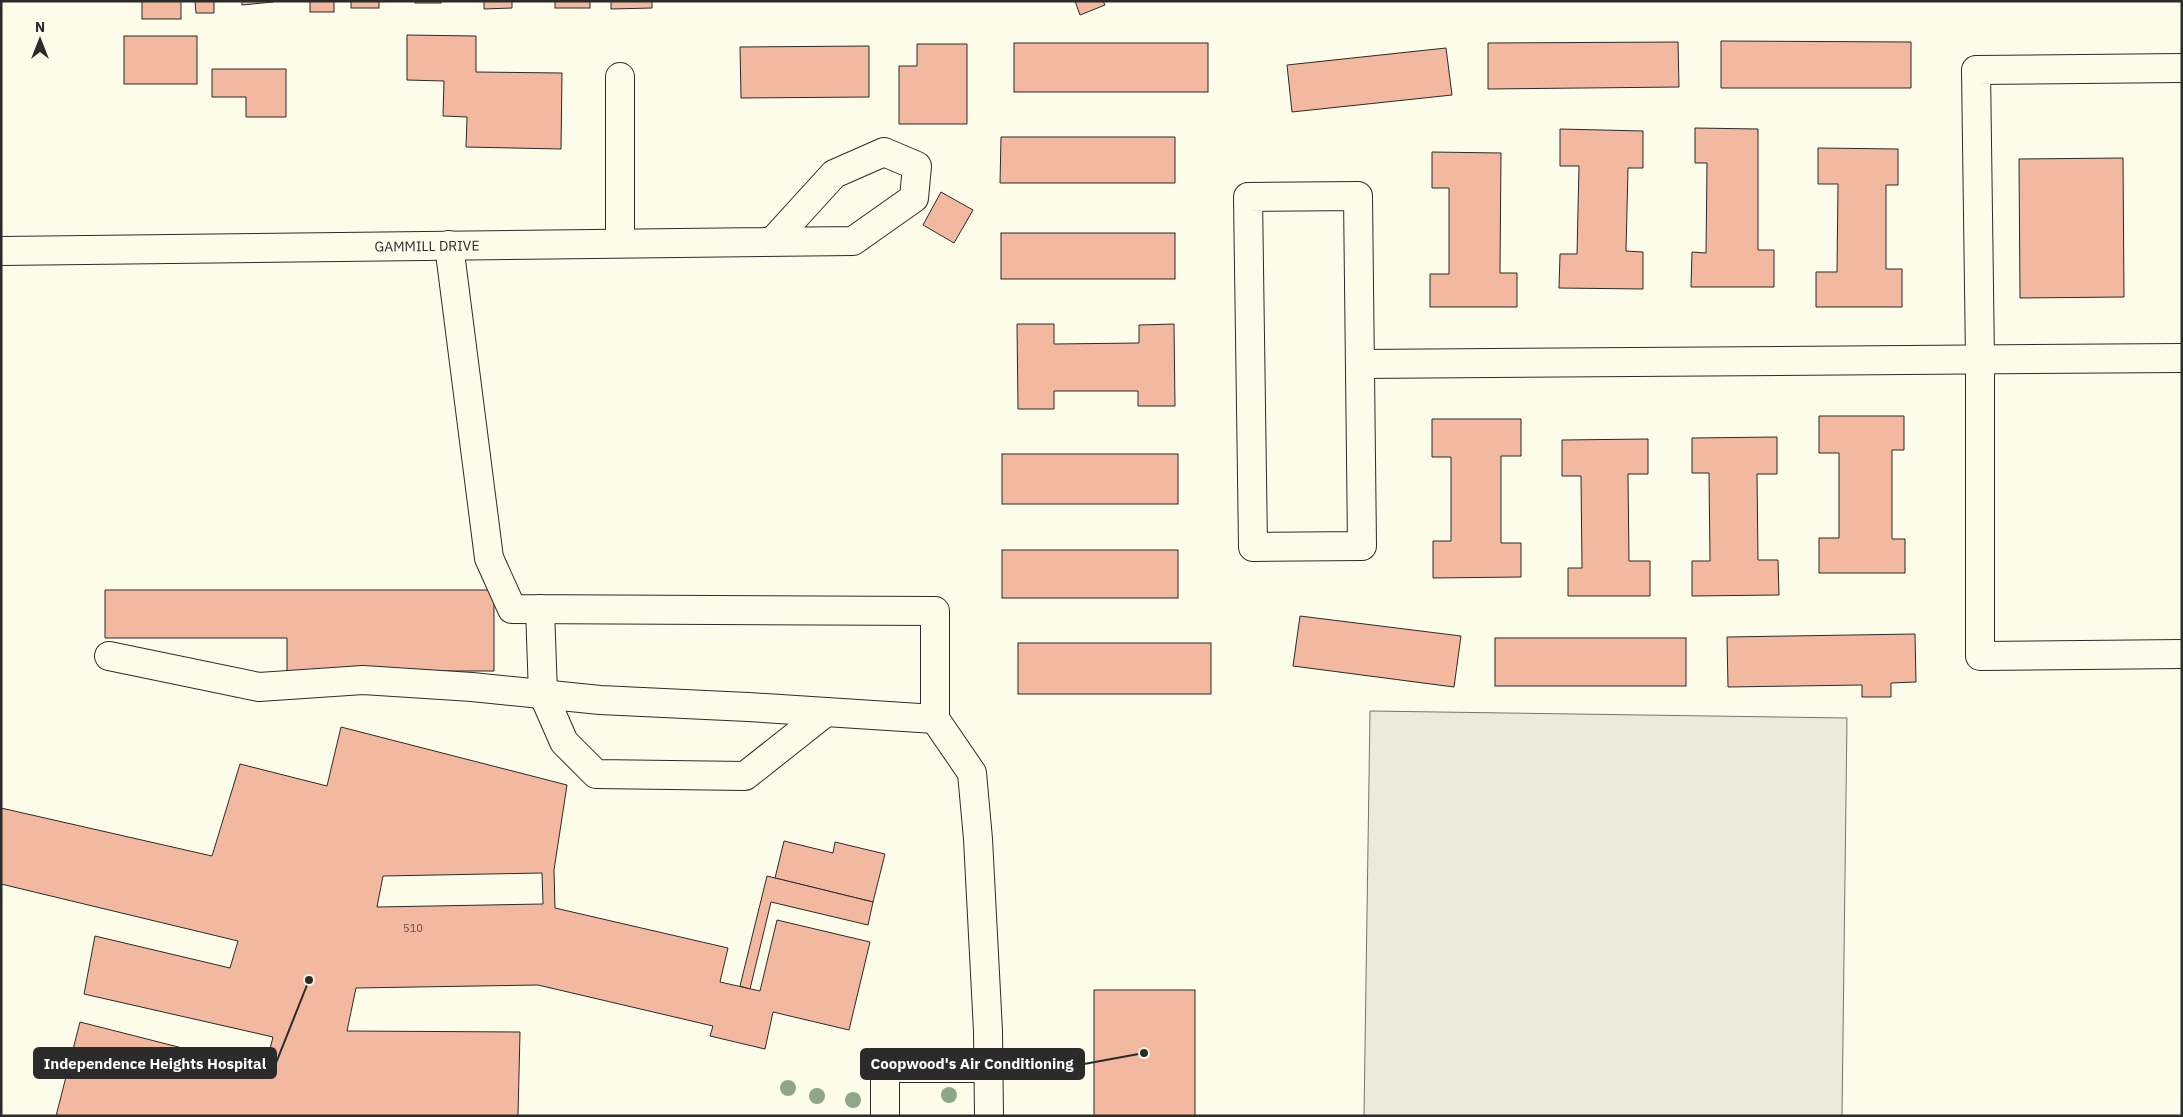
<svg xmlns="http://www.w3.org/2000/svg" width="2183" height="1117" font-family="'IBM Plex Sans',sans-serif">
<rect width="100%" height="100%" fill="#fdfbea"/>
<!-- green -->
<polygon fill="#ecebdb" stroke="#74746e" points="1370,711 1847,718 1842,1116 1364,1116"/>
<!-- building -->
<g fill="#f2b8a0" stroke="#2b2b2b" fill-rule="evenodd">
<rect x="142" y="1" width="39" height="18"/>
<polygon points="195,1 214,1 214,13 196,13"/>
<polygon points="242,1 273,1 273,2 242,5"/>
<rect x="310" y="1" width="24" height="11"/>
<rect x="351" y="1" width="28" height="7"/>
<rect x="415" y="1" width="26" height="2"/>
<polygon points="484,1 512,1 512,8 484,9"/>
<rect x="555" y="1" width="35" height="7"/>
<polygon points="611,1 652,1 652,8 611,9"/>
<polygon points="1075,1 1103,1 1105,5 1080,15"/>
<polygon points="407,35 476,36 476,72 562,73 561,149 466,147 467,117 443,116 444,81 407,80"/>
<rect x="124" y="36" width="73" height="48"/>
<polygon points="1721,41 1911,42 1911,88 1721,88"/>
<polygon points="1678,42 1679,87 1488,89 1488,43"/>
<rect x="1014" y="43" width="194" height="49"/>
<polygon points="917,44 967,44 967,124 899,124 899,66 917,66"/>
<polygon points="869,46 869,97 741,98 740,47"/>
<polygon points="1446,48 1452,95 1292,112 1287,65"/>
<polygon points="212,69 286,69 286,117 246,117 246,97 212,97"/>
<polygon points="1695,128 1758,129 1758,250 1774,250 1774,287 1691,287 1692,252 1706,253 1707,163 1695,163"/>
<polygon points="1560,129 1643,131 1643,168 1628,168 1626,251 1643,252 1643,289 1559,288 1560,254 1577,254 1579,166 1560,166"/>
<polygon points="1001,137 1175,137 1175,183 1000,183"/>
<polygon points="1818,148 1898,149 1898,185 1886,185 1886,269 1902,269 1902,307 1816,307 1816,272 1837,272 1838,184 1818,184"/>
<polygon points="1432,152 1501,153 1500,273 1517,273 1517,307 1430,307 1430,274 1449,274 1449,188 1432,188"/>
<polygon points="2123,158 2124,297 2020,298 2019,159"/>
<polygon points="941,192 973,210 954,243 923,225"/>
<rect x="1001" y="233" width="174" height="46"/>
<polygon points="1017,324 1054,324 1054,344 1139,343 1139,325 1174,324 1175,406 1138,406 1138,391 1054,391 1054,409 1018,409"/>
<polygon points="1819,416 1904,416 1904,450 1892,450 1892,539 1905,539 1905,573 1819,573 1819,538 1839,538 1839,453 1819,453"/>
<polygon points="1432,419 1521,419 1521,456 1501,456 1501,543 1521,543 1521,577 1433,578 1433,541 1451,541 1451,457 1432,457"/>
<polygon points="1777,437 1777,474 1757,474 1758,560 1778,560 1779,595 1692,596 1692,561 1710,561 1709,473 1692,473 1692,438"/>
<polygon points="1648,439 1648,474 1628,474 1629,561 1650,561 1650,596 1568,596 1568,568 1582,568 1581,476 1562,476 1562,440"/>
<rect x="1002" y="454" width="176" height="50"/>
<rect x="1002" y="550" width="176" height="48"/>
<polygon points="105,590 494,590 494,671 287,671 287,638 105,638"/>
<polygon points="1300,616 1461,636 1454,687 1293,666"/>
<polygon points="1915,634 1916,682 1891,683 1891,697 1862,697 1862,685 1728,687 1727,637"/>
<rect x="1495" y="638" width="191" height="48"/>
<rect x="1018" y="643" width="193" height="51"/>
<path d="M341,727L567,785L554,870L555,908L728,948L720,982L760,991L777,920L870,942L849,1030L773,1012L765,1049L710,1036L713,1026L538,985L356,988L347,1031L520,1032L518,1116H56L80,1022L265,1069L273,1037L84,994L95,936L230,968L238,941L1,884V808L212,856L240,764L327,786ZM542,873L543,904L377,907L383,876Z"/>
<polygon points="784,841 833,853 835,842 885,854 873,902 775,878"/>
<polygon points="767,876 873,902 868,925 771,902 750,989 740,986"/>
<rect x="1094" y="990" width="101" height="126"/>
</g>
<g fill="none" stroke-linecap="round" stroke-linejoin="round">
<defs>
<g id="minor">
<polyline points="2182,68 1976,70 1980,359 1980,656 2182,654"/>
<polyline points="620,77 620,243"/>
<polygon points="1358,196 1362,546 1253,547 1248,197"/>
<polyline points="449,245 489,558 512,609 935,611 935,719 972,773 978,839 988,1031 989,1116"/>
<path id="s1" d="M1,251L853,241L914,198L917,166L884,152L834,174L773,241"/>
<polyline points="1360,364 2182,358"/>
<polyline points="540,609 543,694 564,742 596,774 745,776 826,712"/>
<polyline points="109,656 259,687 363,680 472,687 600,700 748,707 935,719"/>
<polyline points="885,1116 885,1068 989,1068"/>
</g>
</defs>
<!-- minor casing -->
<use href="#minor" stroke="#2b2b2b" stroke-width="30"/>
<!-- minor -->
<use href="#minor" stroke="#fdfbea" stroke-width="28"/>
</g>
<!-- trees -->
<g fill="#8ea78a">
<circle cx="788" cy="1088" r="8"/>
<circle cx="949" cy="1095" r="8"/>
<circle cx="817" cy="1096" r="8"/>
<circle cx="853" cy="1100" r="8"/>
</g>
<g text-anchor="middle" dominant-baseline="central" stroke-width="4" stroke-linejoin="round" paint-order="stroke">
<!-- number labels -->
<g font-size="11" fill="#5d4e48">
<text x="413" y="928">510</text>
</g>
<!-- street labels -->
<g font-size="14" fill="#2b2b2b" stroke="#fdfbea">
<text stroke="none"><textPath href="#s1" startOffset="426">GAMMILL DRIVE</textPath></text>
</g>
</g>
<!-- callouts -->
<path fill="none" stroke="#2b2b2b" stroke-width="2" d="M309 980L276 1063M1144 1053L1084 1064"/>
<g fill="#2b2b2b" stroke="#fdfbea" stroke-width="2">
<circle cx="309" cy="980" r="5"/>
<circle cx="1144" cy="1053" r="5"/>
</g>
<g fill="#2b2b2b" stroke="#2b2b2b" stroke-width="2">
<rect x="34" y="1048" width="242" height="30" rx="5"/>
<rect x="861" y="1049" width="223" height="30" rx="5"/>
</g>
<g font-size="15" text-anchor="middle" font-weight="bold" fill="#fff">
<text x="155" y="1069">Independence Heights Hospital</text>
<text x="972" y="1069">Coopwood's Air Conditioning</text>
</g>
<!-- border -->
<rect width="2183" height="1117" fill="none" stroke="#2b2b2b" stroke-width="5"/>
<!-- north arrow -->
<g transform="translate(40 40)" stroke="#fdfbea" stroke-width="4" paint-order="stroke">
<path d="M0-4L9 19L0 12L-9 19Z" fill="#2b2b2b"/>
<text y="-8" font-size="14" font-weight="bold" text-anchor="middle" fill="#2b2b2b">N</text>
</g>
</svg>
